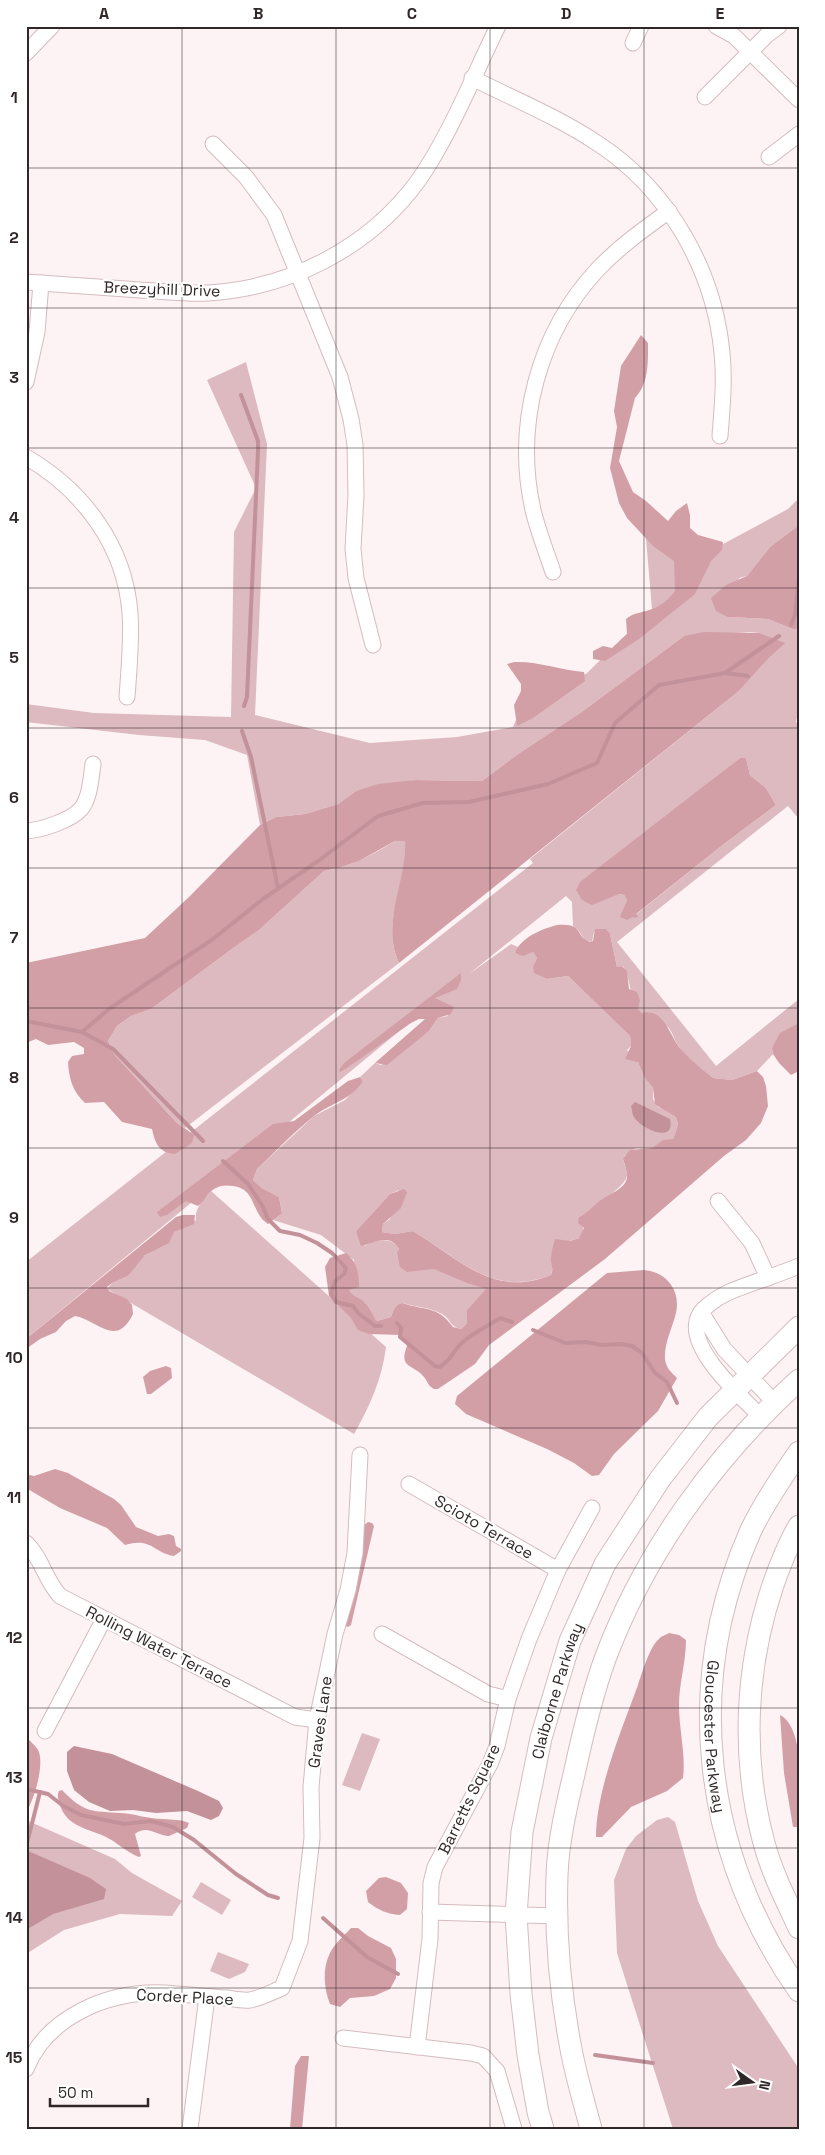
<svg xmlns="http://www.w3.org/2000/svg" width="825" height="2155" font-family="'Space Grotesk',sans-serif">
<rect width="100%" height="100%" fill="#fdf3f4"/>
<!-- green -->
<g fill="#ddbabf" fill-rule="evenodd">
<path d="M246,362L267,444L255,715L370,743L457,737L513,727L534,678L586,674L652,609L644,515L712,550L788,509L799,498V525L770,547L747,576L739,578L728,617L768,619L795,630L799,627V710L796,721L799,729V819L788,806L617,942L716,1066L799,999V1023L772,1048L773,1054L757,1071L732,1080L713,1078C701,1068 686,1058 677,1044C674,1039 672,1031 668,1027C659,1020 645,1018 638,1009C629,996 631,978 623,966L617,967L610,934L594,932L592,942L585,940L578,930L573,926L572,902L566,896L469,974L511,944L518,947L515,953L533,952L537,958L533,966L536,973L547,979L568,976L630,1036L631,1046L627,1050L638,1062L644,1077L653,1088V1099L658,1107L672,1113L677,1120L678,1128L673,1139L652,1148H636L624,1156C622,1163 627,1168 627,1175C628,1185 588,1211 579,1217L584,1231L579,1238L570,1241L553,1267L551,1275C493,1298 460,1259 413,1231L395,1234L382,1232L383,1224L390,1219L399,1190L390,1194L356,1231L365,1246C375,1239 392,1237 399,1249L397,1252L466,1283L487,1289L467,1310V1323L461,1329C449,1326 451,1319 442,1314C430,1307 415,1307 402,1303C395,1304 393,1311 391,1317L377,1321L372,1315L365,1303L352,1296L349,1290L354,1260L321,1235L273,1220L282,1212L279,1197L262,1188L253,1180L257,1169L314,1116L345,1100L363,1081L360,1077L375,1063L381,1065L429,1031L438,1018L448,1016L437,1000L26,1339V1262L533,863L530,859L739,691L770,657L786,643L760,633L750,632L684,636L583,711L518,754L482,781L416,780L356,791L338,804L305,814L276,817L260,825L247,755L205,740L139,735L26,722V704L94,713L231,717L234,532L256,488L207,380ZM740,758H746L750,775L766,788L776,805L724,844L634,916L621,917L627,900L624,895L619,894L659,822Z"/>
<path d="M395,841H405C405,849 405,857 404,864C400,898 383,929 399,963L185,1128L176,1122L114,1054L108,1041L117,1026L131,1016L151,1009L232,949L259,930L324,871C351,867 372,855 395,841Z"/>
<path d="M211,1191L386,1347C382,1379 370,1406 354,1434L107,1289L112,1283L128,1276L139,1260L174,1232L196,1220C194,1208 204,1200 211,1191Z"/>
<polygon points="362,1733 380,1739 360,1791 342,1785"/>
<polygon points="668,1817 675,1822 698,1901 718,1946 799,2069 799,2129 673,2129 617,1953 614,1880 626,1849 636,1836 657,1820"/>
<polygon points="26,1820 115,1859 132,1873 182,1901 172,1916 120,1914 64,1930 26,1954"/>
<polygon points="201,1882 231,1900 222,1915 192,1897"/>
<polygon points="218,1952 249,1964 245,1972 229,1979 210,1971"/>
</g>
<!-- forest -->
<g fill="#d39fa7">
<path d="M641,335L648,343C648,362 649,383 635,398L619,461L633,492L646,501L668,521L676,511L687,503L690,515V528L698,535L723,542L722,550L711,561L695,594L639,639L605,661L593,659V651L603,646L612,648L627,634L626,619C634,612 643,613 652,609C661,606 669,599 675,591L674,561L653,546L627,518L619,503L610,468L617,427L614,411L621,366Z"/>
<polygon points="799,525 799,627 795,630 768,619 728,617 716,611 711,598 726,585 747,576 770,547"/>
<path d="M704,632L760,633L786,643L770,657L739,691L399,963C380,923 407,882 405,841H395L359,861L339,868L324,871L259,930L232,949L151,1009L131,1016L117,1026L108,1041L114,1054L176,1122L194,1135L192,1143L175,1154C159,1153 155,1143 152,1129L122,1122L104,1102L85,1103C72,1091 69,1078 68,1062L72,1056L84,1054V1048L74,1042L48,1045L36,1039L26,1043V963L145,938L189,897L260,825L276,817L305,814L338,804L356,791L378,784L416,780L482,781L518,754L583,711L684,636Z"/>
<path d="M514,662C538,661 560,670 584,672L585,681L533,718L517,726L514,705L521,691V684L507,664Z"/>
<polygon points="740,758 746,758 750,775 766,788 776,805 724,844 636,914 638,916 636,918 633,917 627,920 620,917 627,900 624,895 619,894 592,905 582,900 576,890 580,882"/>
<path d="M557,925C585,923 574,936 590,942L593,941L595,929H606L610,934L617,967L622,966L627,971L629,989L637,992L640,1000L638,1009L642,1013C664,1008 669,1034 679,1047C689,1059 701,1068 713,1078L732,1080L757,1071L763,1077L766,1086L768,1106L761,1123L746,1140L724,1156L605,1259L489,1345L475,1364L438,1389H434C428,1386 428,1382 424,1377C414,1364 398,1369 407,1346L401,1335L369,1334L358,1330L351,1318L329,1296L325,1267L330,1258L346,1253C357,1262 359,1273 359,1287L349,1290C353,1298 360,1297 365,1303C370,1308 372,1315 377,1321L391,1317C393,1311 395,1304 402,1303C425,1311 437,1305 453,1327L461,1329L467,1323V1310L486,1289L466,1283L434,1269L407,1272L400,1267L397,1252L399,1249C389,1232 373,1244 361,1246L356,1231L390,1194L404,1189L407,1192L401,1208L383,1224L382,1232L395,1234L413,1231C458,1258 494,1299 551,1275C554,1268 551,1266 551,1259C551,1252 553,1246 555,1239L570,1241L579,1238L584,1228L578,1223L579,1217C588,1212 593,1206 601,1200C609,1194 625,1189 627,1178C628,1172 624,1164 623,1158L630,1150L652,1148L663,1140L673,1139C686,1112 669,1116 655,1104L653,1088L644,1077L638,1062L625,1059L631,1046L630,1036L568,976L547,979L534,973L533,966L537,958L533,952L523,956L515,953C521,937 542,929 557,925Z"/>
<polygon points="461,973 461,980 457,989 435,998 454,1007 451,1014 438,1018 429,1031 387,1065 375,1063 425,1019 419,1019 411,1023 347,1068 340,1072 339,1070 344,1063"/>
<polygon points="799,1023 799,1071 791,1075 779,1063 773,1054 772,1048 780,1033"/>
<path d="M360,1077L363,1081C351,1100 331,1103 314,1116C294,1132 276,1151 257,1169L253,1180L262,1188L279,1197L282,1213L268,1224C251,1214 257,1189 233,1186C226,1185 220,1185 214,1189C207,1193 205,1201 198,1206L186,1201L167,1215L160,1217L157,1212L273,1124L294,1121L348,1081Z"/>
<path d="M183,1215H195L194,1224L174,1232L169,1243L145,1255L128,1276L112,1283L107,1287L109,1291L127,1299L132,1305L133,1314C116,1349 98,1320 75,1316L66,1321L56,1332L40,1339L26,1349V1339L176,1217Z"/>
<path d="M644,1270C667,1272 681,1291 676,1313C672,1329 664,1343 665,1359C666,1368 671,1372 677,1378L658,1411L614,1454L599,1475L592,1476L574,1463L547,1449L466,1414L455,1404L457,1396L607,1273Z"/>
<polygon points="166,1366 171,1368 172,1378 151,1394 147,1394 143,1377 150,1371"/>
<path d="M55,1469L68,1473L114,1499L121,1505L136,1527L158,1536L169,1534L174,1536L176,1546L181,1549V1551L174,1556C152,1552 152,1537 125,1545L107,1528L60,1508L26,1488V1474L34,1476Z"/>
<polygon points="368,1522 372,1523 374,1526 351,1625 348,1627 345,1626 363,1526"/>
<path d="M669,1633L679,1635L686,1640C686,1662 679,1684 679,1705C679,1730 686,1755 683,1778L667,1791L631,1807L602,1837H596C596,1790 622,1729 638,1685C642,1673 650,1646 659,1639C661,1636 666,1635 669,1633Z"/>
<path d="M780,1715C807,1729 799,1800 799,1827H793L784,1773Z"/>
<path d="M26,1737C30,1741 37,1747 39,1752C44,1768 34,1799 26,1813Z"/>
<path d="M62,1790C84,1813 91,1811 121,1813C135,1814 149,1819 163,1819C173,1820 180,1819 189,1823L187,1828L169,1836C157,1836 147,1824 135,1834L141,1856L139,1857C126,1852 117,1842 104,1836C86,1828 65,1826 59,1802C58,1798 57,1795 59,1791Z"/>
<path d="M386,1877L401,1883L408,1893L407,1909L400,1915C387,1914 378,1910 368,1902L366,1891L379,1878Z"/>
<path d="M351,1928H358L368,1936L391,1948L396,1959V1978L390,1989L374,1996L350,1998L340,2007L330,2004C324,1989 322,1968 330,1953C334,1944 344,1936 351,1928Z"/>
<polygon points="301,2056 309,2056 302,2129 290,2129 295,2066"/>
</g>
<!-- water -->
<g fill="#c39199">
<path d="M635,1102L670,1119C676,1144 642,1130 634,1117C632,1114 632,1109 631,1106Z"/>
<polygon points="74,1746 112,1754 198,1791 219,1801 223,1808 219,1816 211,1820 187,1811 156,1813 133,1810 110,1811 89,1802 74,1790 67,1771 67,1752"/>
<polygon points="26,1850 90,1878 106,1889 104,1899 53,1914 26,1930"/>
</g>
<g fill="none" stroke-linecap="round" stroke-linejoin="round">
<!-- stream -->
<g stroke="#c39199" stroke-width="4">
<polyline points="241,395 258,441 258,451 247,697 244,706"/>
<polyline points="791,625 795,615 799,577"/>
<polyline points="725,673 748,676"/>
<polyline points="242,731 251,757 278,888"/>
<polyline points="26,1021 82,1032 109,1009 213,939 263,899 318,861 378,816 423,803 469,802 548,784 597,763 615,723 659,685 725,673 779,636"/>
<polyline points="82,1032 113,1049 203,1141"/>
<polyline points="223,1161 248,1184 262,1205 268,1219 280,1231 300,1235 317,1243 332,1253 346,1268 344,1274 335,1281 331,1294 336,1302 353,1306 358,1313 375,1326 381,1326"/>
<path d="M397,1323L401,1328L400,1337L435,1366L440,1367C452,1359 453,1351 462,1343C472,1333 488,1326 500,1318L512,1322"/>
<polyline points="533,1330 565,1343 586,1342 602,1345 621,1344 632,1346 642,1353 655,1373 667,1382 677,1403"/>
<polyline points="26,1789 48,1794 62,1805 81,1815 124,1824 151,1821 173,1827 194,1840 236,1874 268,1895 278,1898"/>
<polyline points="26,1847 40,1792"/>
<polyline points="323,1918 367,1957 398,1974"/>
<polyline points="595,2055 653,2063"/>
</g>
<defs>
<g id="street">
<polyline points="716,26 734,36 799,100"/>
<polyline points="633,43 641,26"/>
<polyline points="26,53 52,26"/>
<path d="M472,78C514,99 558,117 597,143C668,189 714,269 722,353C725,381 722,409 720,436"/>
<polyline points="705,97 767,35 779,26"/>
<polyline points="213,144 246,177 274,215 340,377 351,419 355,445 356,495 353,549 356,578 373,645"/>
<polyline points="769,157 799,134"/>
<path d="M26,282C64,285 102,287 140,290C162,291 185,294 208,293C290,288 369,248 418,181C449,137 474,75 498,26"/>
<polyline points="26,382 37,332 41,283"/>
<path d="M26,457C83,490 125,546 130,613C132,641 129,669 127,697"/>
<path d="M553,572C546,551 538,531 533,510C514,425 538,333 598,269C619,247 644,229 669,211"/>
<path d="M26,831C41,830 70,821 81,809C90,798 91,778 93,764"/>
<polyline points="718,1201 752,1243 768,1278"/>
<polyline points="701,1312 724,1349 774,1402"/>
<path d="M761,1417C741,1396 690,1352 697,1321C699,1309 717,1298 727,1293C750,1283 775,1276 799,1266"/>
<polyline points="409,1484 558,1570"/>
<path d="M26,1543C42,1558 45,1580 60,1596L295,1717L317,1720"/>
<polyline points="382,1634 488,1694 508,1699"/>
<polyline points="45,1731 104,1619"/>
<polyline points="430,1912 557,1916"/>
<polyline points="343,2038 471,2053 483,2056 497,2071 514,2129"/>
<polyline points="417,2047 430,1939 431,1883 435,1867 490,1764 497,1746 508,1699 529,1639 558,1570 592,1508"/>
<path d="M26,2069C47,2016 109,1991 163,1993C184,1994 206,1997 227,1998C234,1999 243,2001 250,2000C261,1998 272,1992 282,1988L300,1941L312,1838L311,1787L317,1720L335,1634L348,1590L355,1553L360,1455"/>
<polyline points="190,2129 207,1997"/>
</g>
<g id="secondary">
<path id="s1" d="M799,1452C782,1477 764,1503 751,1530C682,1685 703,1853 799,1991"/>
<path d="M799,1526C788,1544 780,1565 773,1585C745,1668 741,1758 764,1843C772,1873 786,1900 799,1928"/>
<path id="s2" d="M543,2129L538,2112L528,2055L521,1994L516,1915L522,1832L541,1738L570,1641L605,1564L660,1479L708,1417L799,1327"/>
<path d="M591,2129C584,2102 576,2076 571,2049C560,1992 555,1934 557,1876C558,1841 567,1804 575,1770C583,1733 592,1695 605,1659C645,1552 715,1456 799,1380"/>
</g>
</defs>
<!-- street casing -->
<use href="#street" stroke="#d4bcc0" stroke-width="17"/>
<!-- secondary casing -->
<use href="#secondary" stroke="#d4bcc0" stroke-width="23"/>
<!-- street -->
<use href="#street" stroke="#fff" stroke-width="15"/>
<!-- secondary -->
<use href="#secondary" stroke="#fff" stroke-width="21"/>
</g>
<!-- grid -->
<path fill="none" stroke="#302728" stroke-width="1" stroke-opacity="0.55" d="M182,26V2129M336,26V2129M490,26V2129M644,26V2129M26,168H799M26,308H799M26,448H799M26,588H799M26,728H799M26,868H799M26,1008H799M26,1148H799M26,1288H799M26,1428H799M26,1568H799M26,1708H799M26,1848H799M26,1988H799"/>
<g text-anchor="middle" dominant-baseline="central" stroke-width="4.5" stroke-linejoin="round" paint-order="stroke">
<!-- street labels -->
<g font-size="16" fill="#302728" stroke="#fff">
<text transform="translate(162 289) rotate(2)">Breezyhill Drive</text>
<text transform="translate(484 1527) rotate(30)">Scioto Terrace</text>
<text transform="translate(159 1647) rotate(27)">Rolling Water Terrace</text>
<text stroke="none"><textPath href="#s2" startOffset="445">Claiborne Parkway</textPath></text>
<text transform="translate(320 1722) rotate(-82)">Graves Lane</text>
<text stroke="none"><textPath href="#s1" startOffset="304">Gloucester Parkway</textPath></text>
<text transform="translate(469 1799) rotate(-64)">Barretts Square</text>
<text transform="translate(185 1997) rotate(3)">Corder Place</text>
</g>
</g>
<!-- border -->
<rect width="825" height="2155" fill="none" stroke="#ffffff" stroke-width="55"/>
<!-- north arrow -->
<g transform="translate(752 2082) rotate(104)" stroke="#ffffff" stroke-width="4" paint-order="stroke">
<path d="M0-4L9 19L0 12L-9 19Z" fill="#302728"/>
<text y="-8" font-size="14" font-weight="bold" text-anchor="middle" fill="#302728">N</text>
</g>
<!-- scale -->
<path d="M50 2098v8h98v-8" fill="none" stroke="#302728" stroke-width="2.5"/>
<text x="58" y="2098" font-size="15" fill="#302728" stroke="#ffffff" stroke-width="4" paint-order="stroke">50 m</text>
<rect x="28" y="28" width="770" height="2100" fill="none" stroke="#302728" stroke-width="2"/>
<g font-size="16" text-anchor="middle" font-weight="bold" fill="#302728">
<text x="104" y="19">A</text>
<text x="258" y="19">B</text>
<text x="412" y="19">C</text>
<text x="566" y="19">D</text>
<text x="720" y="19">E</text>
<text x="14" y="103">1</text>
<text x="14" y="243">2</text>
<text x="14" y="383">3</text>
<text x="14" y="523">4</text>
<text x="14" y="663">5</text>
<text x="14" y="803">6</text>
<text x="14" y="943">7</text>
<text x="14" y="1083">8</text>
<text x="14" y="1223">9</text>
<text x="14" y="1363">10</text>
<text x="14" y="1503">11</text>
<text x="14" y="1643">12</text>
<text x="14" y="1783">13</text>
<text x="14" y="1923">14</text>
<text x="14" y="2063">15</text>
</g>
</svg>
